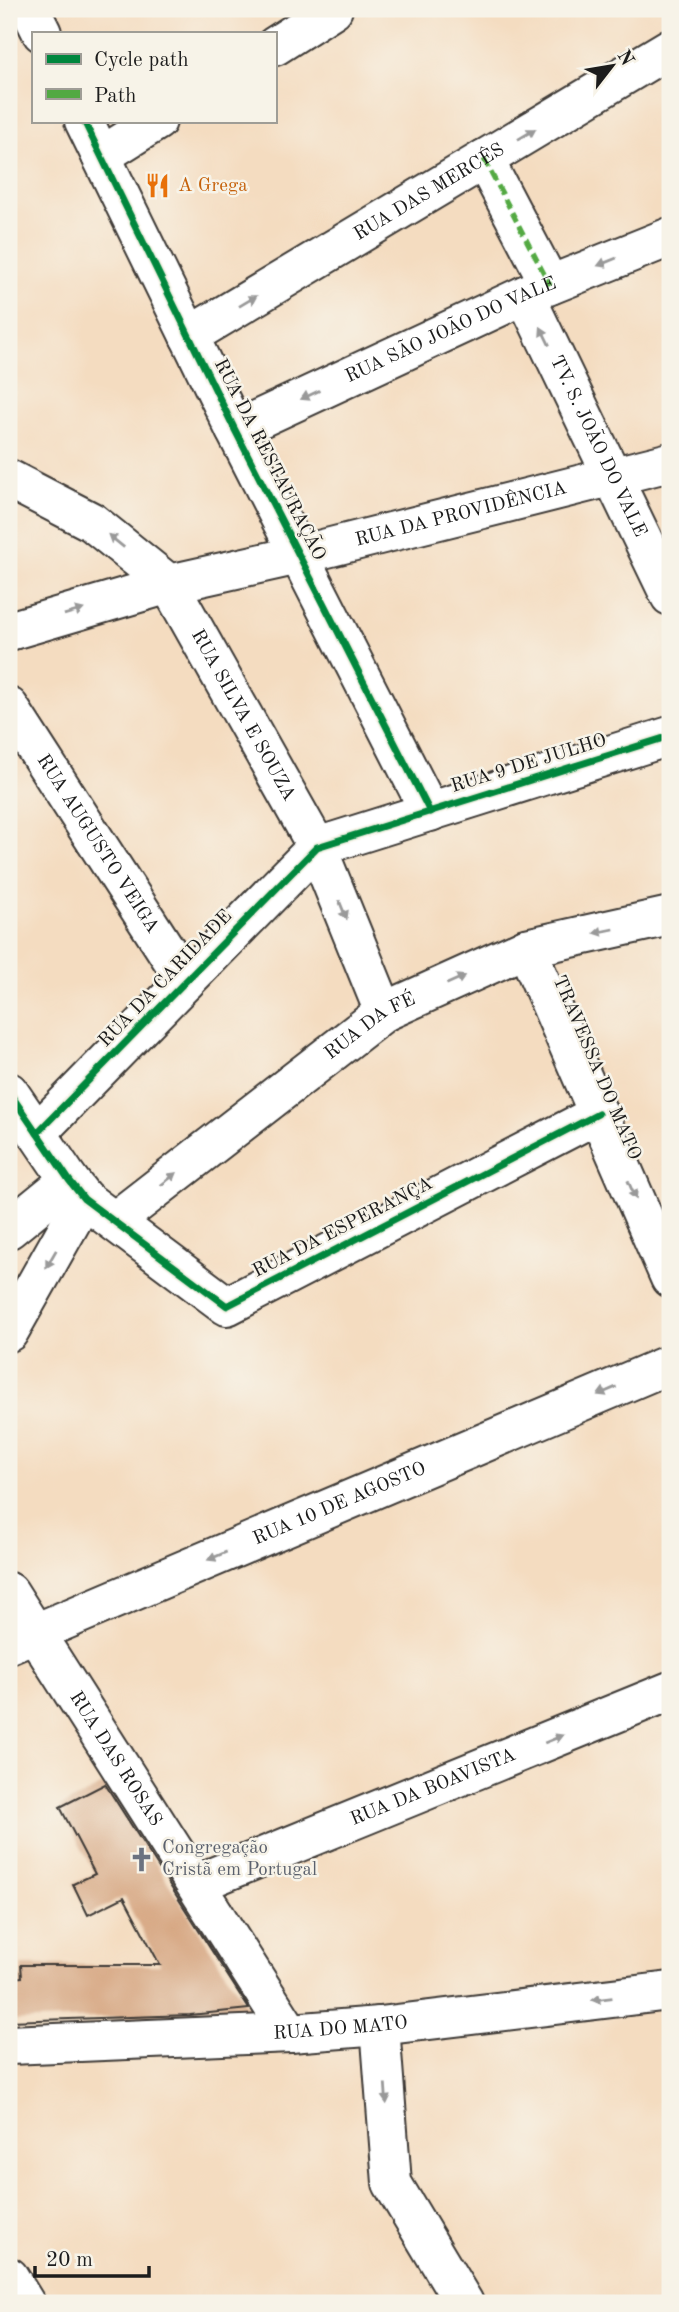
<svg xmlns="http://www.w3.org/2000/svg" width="679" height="2312" font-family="'Old Standard TT',serif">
<rect width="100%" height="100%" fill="#f7f3e8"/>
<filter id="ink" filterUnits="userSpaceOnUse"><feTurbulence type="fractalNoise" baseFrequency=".0143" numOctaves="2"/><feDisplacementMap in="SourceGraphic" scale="14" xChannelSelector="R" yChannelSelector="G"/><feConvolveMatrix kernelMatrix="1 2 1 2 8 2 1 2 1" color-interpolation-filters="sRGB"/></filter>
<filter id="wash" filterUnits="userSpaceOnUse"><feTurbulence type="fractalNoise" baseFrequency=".00686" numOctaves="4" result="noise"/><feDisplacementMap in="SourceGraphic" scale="28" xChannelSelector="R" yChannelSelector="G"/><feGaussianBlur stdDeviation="1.57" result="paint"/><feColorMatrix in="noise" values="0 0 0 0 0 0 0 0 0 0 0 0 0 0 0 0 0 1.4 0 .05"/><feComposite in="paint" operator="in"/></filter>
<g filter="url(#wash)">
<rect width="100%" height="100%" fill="#f4dcc0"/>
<g id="blocks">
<!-- building -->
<polygon fill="#d6a580" points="105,1784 249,2009 190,2015 9,2021 9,1978 22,1977 21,1965 160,1965 124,1897 88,1915 73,1884 95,1874 60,1807"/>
</g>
</g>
<g filter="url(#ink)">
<use href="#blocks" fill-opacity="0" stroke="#3c3935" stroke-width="2"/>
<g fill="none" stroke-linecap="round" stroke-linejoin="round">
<defs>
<g id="minor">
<polyline points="30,9 42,33"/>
<polyline points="275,46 333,9"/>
<polyline points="84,121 235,430 430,812"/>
<polyline points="101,156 157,121"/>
<polyline points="484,159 550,285"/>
<path id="s1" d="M525,295L670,596"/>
<path id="s2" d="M189,336L670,48"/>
<path id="s3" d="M235,430L525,295L670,237"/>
<path id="s4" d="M9,479L92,522L169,584L317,847L384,1012"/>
<path id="s5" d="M9,631L169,584L299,555L670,462"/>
<path id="s6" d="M9,707L186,981"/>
<polyline points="526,948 670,1278"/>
<polyline points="9,1092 69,1180 84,1199 227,1306 598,1114"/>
<polyline points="37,1133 317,847 670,736"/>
<path id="s7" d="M116,1220L384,1012L526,948L670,916"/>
<polyline points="9,1229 69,1180"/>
<polyline points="9,1332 84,1199"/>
<path id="s8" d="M9,1592L290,2033"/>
<path id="s9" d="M9,1644L670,1364"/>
<path id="s10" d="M196,1884L670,1691"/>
<polyline points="380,2026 392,2183 464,2303"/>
<path id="s11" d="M9,2045L290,2033L380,2026L670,1991"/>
<polyline points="9,2277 25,2303"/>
</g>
</defs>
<!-- minor casing -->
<use href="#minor" stroke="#3c3935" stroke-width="42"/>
<!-- minor -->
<use href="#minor" stroke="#fff" stroke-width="38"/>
<!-- quiet -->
<polyline stroke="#52a943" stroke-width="5" stroke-dasharray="10 5" stroke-linecap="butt" points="484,159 550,285"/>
<defs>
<g id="cycleway">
<polyline points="84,121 235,430 430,812"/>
<polyline points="9,1092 69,1180 84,1199 227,1306 598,1114"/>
<polyline points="37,1133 317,847 670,736"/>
</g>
</defs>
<!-- cycleway casing -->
<use href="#cycleway" stroke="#f7f3e8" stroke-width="11"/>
<!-- cycleway -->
<use href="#cycleway" stroke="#00873e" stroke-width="7"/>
</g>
<!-- one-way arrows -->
<defs><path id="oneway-solid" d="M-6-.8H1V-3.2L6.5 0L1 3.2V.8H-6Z" transform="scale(1.75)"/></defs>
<g fill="#999">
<use href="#oneway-solid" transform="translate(527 134) rotate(-31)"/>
<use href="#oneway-solid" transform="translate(607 262) rotate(158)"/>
<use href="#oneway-solid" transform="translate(248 301) rotate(-31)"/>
<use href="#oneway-solid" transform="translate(545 336) rotate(-116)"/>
<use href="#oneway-solid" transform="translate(310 395) rotate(155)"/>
<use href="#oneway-solid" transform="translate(116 541) rotate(-141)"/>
<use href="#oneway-solid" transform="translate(74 612) rotate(-16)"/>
<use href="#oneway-solid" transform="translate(343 910) rotate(68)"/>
<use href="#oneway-solid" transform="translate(604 931) rotate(168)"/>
<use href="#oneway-solid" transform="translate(456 980) rotate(-24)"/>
<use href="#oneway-solid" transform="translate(169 1179) rotate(-38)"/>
<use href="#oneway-solid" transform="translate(632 1190) rotate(66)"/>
<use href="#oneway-solid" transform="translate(51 1259) rotate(120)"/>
<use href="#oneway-solid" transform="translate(607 1391) rotate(157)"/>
<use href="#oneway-solid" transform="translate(217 1556) rotate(157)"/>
<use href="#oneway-solid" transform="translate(554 1739) rotate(-22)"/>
<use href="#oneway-solid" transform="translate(602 1999) rotate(173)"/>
<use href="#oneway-solid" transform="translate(386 2094) rotate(86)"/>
</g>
</g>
<!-- icons -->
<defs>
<symbol id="restaurant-bare" viewBox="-9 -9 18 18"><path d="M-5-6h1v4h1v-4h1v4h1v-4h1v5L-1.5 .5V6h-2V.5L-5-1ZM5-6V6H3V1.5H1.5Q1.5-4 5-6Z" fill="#e8710a" stroke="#f7f3e8" stroke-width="2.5" paint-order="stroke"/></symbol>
<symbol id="church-bare" viewBox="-9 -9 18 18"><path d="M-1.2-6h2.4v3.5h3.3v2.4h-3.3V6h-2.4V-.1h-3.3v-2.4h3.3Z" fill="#6b7280" stroke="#f7f3e8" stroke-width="2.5" paint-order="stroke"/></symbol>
</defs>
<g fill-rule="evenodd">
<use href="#restaurant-bare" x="140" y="168" width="35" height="35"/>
<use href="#church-bare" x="124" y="1842" width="35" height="35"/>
</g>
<g text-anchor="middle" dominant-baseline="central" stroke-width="5" stroke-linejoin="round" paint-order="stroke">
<!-- food labels -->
<g font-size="19" fill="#c56008" stroke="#f7f3e8" text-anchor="start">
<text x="178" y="186">A Grega</text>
</g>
<!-- street labels -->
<g font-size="19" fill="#1c1c1c" stroke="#f7f3e8">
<text stroke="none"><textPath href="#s2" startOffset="280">RUA DAS MERCÊS</textPath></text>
<text stroke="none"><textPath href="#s3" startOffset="238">RUA SÃO JOÃO DO VALE</textPath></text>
<text stroke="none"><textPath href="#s1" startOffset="168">TV. S. JOÃO DO VALE</textPath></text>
<text transform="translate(269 460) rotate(63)">RUA DA RESTAURAÇÃO</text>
<text stroke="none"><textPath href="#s5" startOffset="467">RUA DA PROVIDÊNCIA</textPath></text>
<text stroke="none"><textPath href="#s4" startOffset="343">RUA SILVA E SOUZA</textPath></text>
<text transform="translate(529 764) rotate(-17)">RUA 9 DE JULHO</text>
<text stroke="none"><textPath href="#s6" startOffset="163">RUA AUGUSTO VEIGA</textPath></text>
<text transform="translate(166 979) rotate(-46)">RUA DA CARIDADE</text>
<text stroke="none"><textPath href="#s7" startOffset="320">RUA DA FÉ</textPath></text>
<text transform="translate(596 1068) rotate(67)">TRAVESSA DO MATO</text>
<text transform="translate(343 1228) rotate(-27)">RUA DA ESPERANÇA</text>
<text stroke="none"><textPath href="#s9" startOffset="359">RUA 10 DE AGOSTO</textPath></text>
<text stroke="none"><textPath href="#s8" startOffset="198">RUA DAS ROSAS</textPath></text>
<text stroke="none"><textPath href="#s10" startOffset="256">RUA DA BOAVISTA</textPath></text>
<text stroke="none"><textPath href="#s11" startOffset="332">RUA DO MATO</textPath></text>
</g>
<!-- worship labels -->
<g font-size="19" fill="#5b616d" stroke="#f7f3e8" text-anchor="start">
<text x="162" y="1848">Congregação<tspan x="162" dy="22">Cristã em Portugal</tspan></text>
</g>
</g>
<!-- margin -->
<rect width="679" height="2312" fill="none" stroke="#f7f3e8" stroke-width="35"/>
<!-- legend -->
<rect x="32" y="32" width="245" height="91" fill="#f7f3e8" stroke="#9f9d96" stroke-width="2"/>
<rect x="46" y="54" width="35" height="10" fill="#00873e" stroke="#9f9d96" stroke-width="2"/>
<text x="94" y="66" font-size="21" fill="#1c1c1c">Cycle path</text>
<rect x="46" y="89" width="35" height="10" fill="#52a943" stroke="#9f9d96" stroke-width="2"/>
<text x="94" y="102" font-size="21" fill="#1c1c1c">Path</text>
<!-- north arrow -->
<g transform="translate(612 66) rotate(59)" stroke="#f7f3e8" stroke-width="5" paint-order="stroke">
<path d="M0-5L12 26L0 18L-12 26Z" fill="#1c1c1c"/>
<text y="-10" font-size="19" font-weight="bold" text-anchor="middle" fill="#1c1c1c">N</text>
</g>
<!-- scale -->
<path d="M35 2266v10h114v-10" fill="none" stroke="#1c1c1c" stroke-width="3.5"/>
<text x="46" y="2266" font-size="21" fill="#1c1c1c" stroke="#f7f3e8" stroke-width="5" paint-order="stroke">20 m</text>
</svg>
